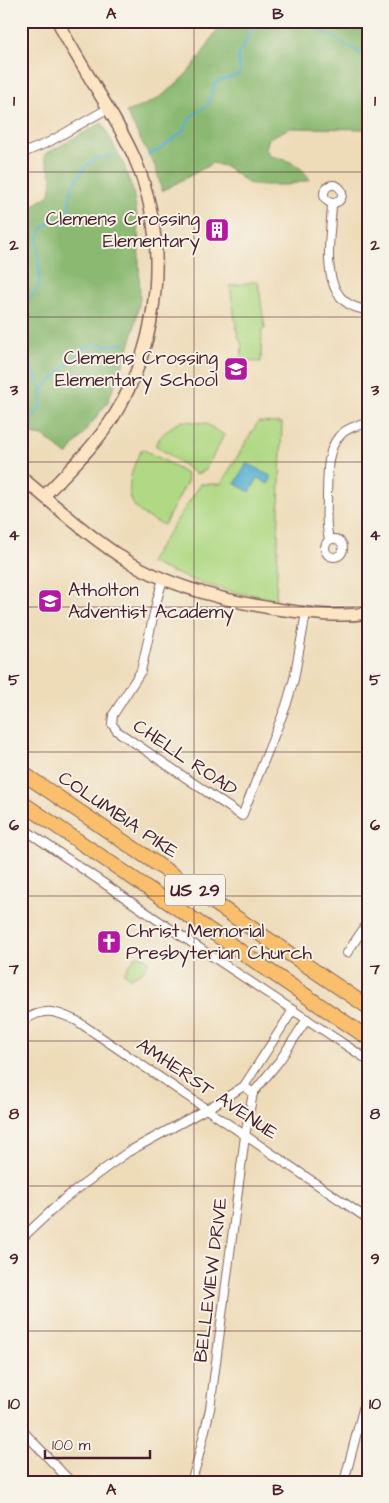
<svg xmlns="http://www.w3.org/2000/svg" width="389" height="1503" font-family="'Architects Daughter',sans-serif">
<rect width="100%" height="100%" fill="#f7f3e8"/>
<filter id="ink" filterUnits="userSpaceOnUse"><feTurbulence type="fractalNoise" baseFrequency=".02" numOctaves="2"/><feDisplacementMap in="SourceGraphic" scale="10" xChannelSelector="R" yChannelSelector="G"/><feConvolveMatrix kernelMatrix="1 2 1 2 8 2 1 2 1" color-interpolation-filters="sRGB"/></filter>
<filter id="wash" filterUnits="userSpaceOnUse"><feTurbulence type="fractalNoise" baseFrequency=".0096" numOctaves="4" result="noise"/><feDisplacementMap in="SourceGraphic" scale="20" xChannelSelector="R" yChannelSelector="G"/><feGaussianBlur stdDeviation="1.12" result="paint"/><feColorMatrix in="noise" values="0 0 0 0 0 0 0 0 0 0 0 0 0 0 0 0 0 1.4 0 .05"/><feComposite in="paint" operator="in"/></filter>
<g filter="url(#wash)">
<rect width="100%" height="100%" fill="#eedcb9"/>
<!-- green -->
<g fill="#b0d985" stroke="#7d7c58">
<polygon points="258,281 265,329 262,330 261,362 241,361 242,345 237,333 230,286"/>
<path d="M182,421L205,423L224,435L205,471L196,474L155,445C162,434 169,427 182,421Z"/>
<path d="M258,422L282,423L276,599C231,594 189,581 149,562L201,484H221Z"/>
<path d="M142,449L167,462L186,474L188,480L164,525C155,521 144,517 137,509C122,493 133,464 142,449Z"/>
<polygon points="140,955 148,960 148,964 143,971 131,978 124,973 135,957"/>
</g>
<!-- forest -->
<g fill="#8cb972" stroke="#6b6c4e">
<path d="M222,21H368V129L290,128L269,138L266,149L270,156C287,159 302,165 310,180L287,185H258L248,183L227,167L213,163L162,191L156,168L126,112C137,108 149,104 158,98C189,79 204,51 222,21Z"/>
<polygon points="102,123 122,161 133,191 138,224 140,299 133,334 122,368 107,403 67,455 43,436 31,434 21,440 21,220 26,217 34,205 50,195 52,178 44,155"/>
</g>
<!-- water -->
<polygon fill="#54afd2" stroke="#4f677e" points="247,463 272,477 268,484 258,478 250,492 235,484"/>
<g fill="none" stroke-linecap="round" stroke-linejoin="round">
<!-- stream -->
<g stroke="#54afd2" stroke-width="2">
<polyline points="303,21 368,57"/>
<polyline points="148,154 157,151 173,139 184,130 191,116 208,105 214,85 218,81 235,76 240,73 238,56 240,51 243,48 250,31 277,21"/>
<path d="M21,306C27,301 38,293 39,285C43,265 26,229 55,220L64,225L71,221C71,216 69,211 69,206C68,190 81,167 96,159C101,157 109,156 115,155"/>
<polyline points="21,326 23,331 21,335"/>
<path d="M21,345C33,375 61,403 21,426"/>
<polyline points="41,391 84,348 98,344 109,346 125,343"/>
</g>
</g>
</g>
<g filter="url(#ink)">
<g fill="none" stroke-linecap="round" stroke-linejoin="round">
<defs>
<g id="street">
<polyline points="21,154 49,142 107,109"/>
<circle cx="333" cy="194" r="9"/>
<path d="M332,204C331,240 315,305 368,310"/>
<circle cx="334" cy="548" r="9"/>
<path d="M329,539C325,525 327,511 327,496C328,464 325,427 368,424"/>
<polyline points="163,579 157,600 141,671 113,715 112,724 117,731 242,816 286,706 294,679 306,613"/>
<polyline points="21,827 159,921 368,1060"/>
<polyline points="347,953 368,922"/>
<path d="M21,1022C44,1007 54,1010 77,1021L368,1219"/>
<polyline points="253,1093 280,1060 307,1019"/>
<polyline points="21,1239 64,1199 107,1167 128,1152 219,1102 244,1086 293,1010"/>
<polyline points="21,1429 71,1482"/>
<polyline points="191,1482 197,1463 210,1409 245,1136 253,1093 244,1086"/>
<polyline points="344,1482 368,1390"/>
</g>
<g id="secondary">
<path d="M21,477C56,506 90,538 129,562C174,588 226,601 277,609C307,613 337,618 368,613"/>
<path d="M44,496C68,471 95,446 114,416C161,340 170,240 134,157C119,123 97,91 78,58C71,46 63,34 58,21"/>
</g>
<g id="highway">
<polyline points="21,772 368,1007"/>
<polyline points="21,802 368,1038"/>
</g>
</defs>
<!-- street casing -->
<use href="#street" stroke="#83615d" stroke-width="10"/>
<!-- secondary casing -->
<use href="#secondary" stroke="#83615d" stroke-width="14"/>
<!-- highway casing -->
<use href="#highway" stroke="#83615d" stroke-width="16"/>
<!-- street -->
<use href="#street" stroke="#fff" stroke-width="8"/>
<!-- secondary -->
<use href="#secondary" stroke="#fde5c4" stroke-width="11"/>
<!-- highway -->
<use href="#highway" stroke="#f9bf6c" stroke-width="14"/>
</g>
</g>
<!-- grid -->
<path fill="none" stroke="#4a1f2b" stroke-width="1" stroke-opacity="0.55" d="M194,21V1482M21,172H368M21,317H368M21,462H368M21,607H368M21,752H368M21,896H368M21,1041H368M21,1186H368M21,1331H368"/>
<!-- icons -->
<defs>
<symbol id="building-square" viewBox="-11 -11 22 22"><rect x="-9" y="-9" width="18" height="18" rx="4" fill="#b5179e" stroke="#f7f3e8"/><path d="M-4-6H4V6H1V3H-1V6H-4ZM-2.5-4.3h1.7v1.8h-1.7ZM.8-4.3h1.7v1.8H.8ZM-2.5-1h1.7V.8h-1.7ZM.8-1h1.7V.8H.8Z" fill="#fff"/></symbol>
<symbol id="school-square" viewBox="-11 -11 22 22"><rect x="-9" y="-9" width="18" height="18" rx="4" fill="#b5179e" stroke="#f7f3e8"/><path d="M0-5L7-2L0 1L-7-2ZM-4 1L0 2.5L4 1V4Q0 6-4 4Z" fill="#fff"/></symbol>
<symbol id="church-square" viewBox="-11 -11 22 22"><rect x="-9" y="-9" width="18" height="18" rx="4" fill="#b5179e" stroke="#f7f3e8"/><path d="M-1.2-6h2.4v3.5h3.3v2.4h-3.3V6h-2.4V-.1h-3.3v-2.4h3.3Z" fill="#fff"/></symbol>
</defs>
<g fill-rule="evenodd">
<use href="#building-square" x="203" y="216" width="28" height="28"/>
<use href="#school-square" x="222" y="355" width="28" height="28"/>
<use href="#school-square" x="36" y="587" width="28" height="28"/>
<use href="#church-square" x="95" y="928" width="28" height="28"/>
</g>
<g text-anchor="middle" dominant-baseline="central" stroke-width="4" stroke-linejoin="round" paint-order="stroke">
<!-- shield labels -->
<rect fill="#f7f3e8" stroke="#7e5f64" stroke-width="1" x="165" y="874.5" width="60" height="31" rx="4"/>
<g font-size="18" font-weight="bold" fill="#4a1f2b">
<text x="195" y="890">US 29</text>
</g>
<!-- poi labels -->
<g font-size="19" fill="#4a1f2b" stroke="#f7f3e8" text-anchor="end">
<text x="200" y="219">Clemens Crossing<tspan x="200" dy="22">Elementary</tspan></text>
<text x="218" y="358">Clemens Crossing<tspan x="218" dy="22">Elementary School</tspan></text>
<text x="68" y="590" text-anchor="start">Atholton<tspan x="68" dy="22">Adventist Academy</tspan></text>
<text x="126" y="931" text-anchor="start">Christ Memorial<tspan x="126" dy="22">Presbyterian Church</tspan></text>
</g>
<!-- street labels -->
<g font-size="19" fill="#4a1f2b" stroke="#f7f3e8">
<text transform="translate(185 758) rotate(34)">CHELL ROAD</text>
<text transform="translate(118 815) rotate(34)">COLUMBIA PIKE</text>
<text transform="translate(207 1089) rotate(34)">AMHERST AVENUE</text>
<text transform="translate(211 1280) rotate(-83)">BELLEVIEW DRIVE</text>
</g>
</g>
<!-- margin -->
<rect width="389" height="1503" fill="none" stroke="#f7f3e8" stroke-width="55"/>
<!-- scale -->
<path d="M45 1450v8h105v-8" fill="none" stroke="#4a1f2b" stroke-width="2.5"/>
<text x="52" y="1450" font-size="15" fill="#4a1f2b" stroke="#f7f3e8" stroke-width="4" paint-order="stroke">100 m</text>
<rect x="28" y="28" width="334" height="1448" fill="none" stroke="#4a1f2b" stroke-width="2"/>
<g font-size="16" text-anchor="middle" font-weight="bold" fill="#4a1f2b">
<text x="111" y="19">A</text>
<text x="278" y="19">B</text>
<text x="14" y="106">1</text>
<text x="375" y="106">1</text>
<text x="14" y="250">2</text>
<text x="375" y="250">2</text>
<text x="14" y="395">3</text>
<text x="375" y="395">3</text>
<text x="14" y="540">4</text>
<text x="375" y="540">4</text>
<text x="14" y="685">5</text>
<text x="375" y="685">5</text>
<text x="14" y="830">6</text>
<text x="375" y="830">6</text>
<text x="14" y="974">7</text>
<text x="375" y="974">7</text>
<text x="14" y="1119">8</text>
<text x="375" y="1119">8</text>
<text x="14" y="1264">9</text>
<text x="375" y="1264">9</text>
<text x="14" y="1409">10</text>
<text x="375" y="1409">10</text>
<text x="111" y="1495">A</text>
<text x="278" y="1495">B</text>
</g>
</svg>
